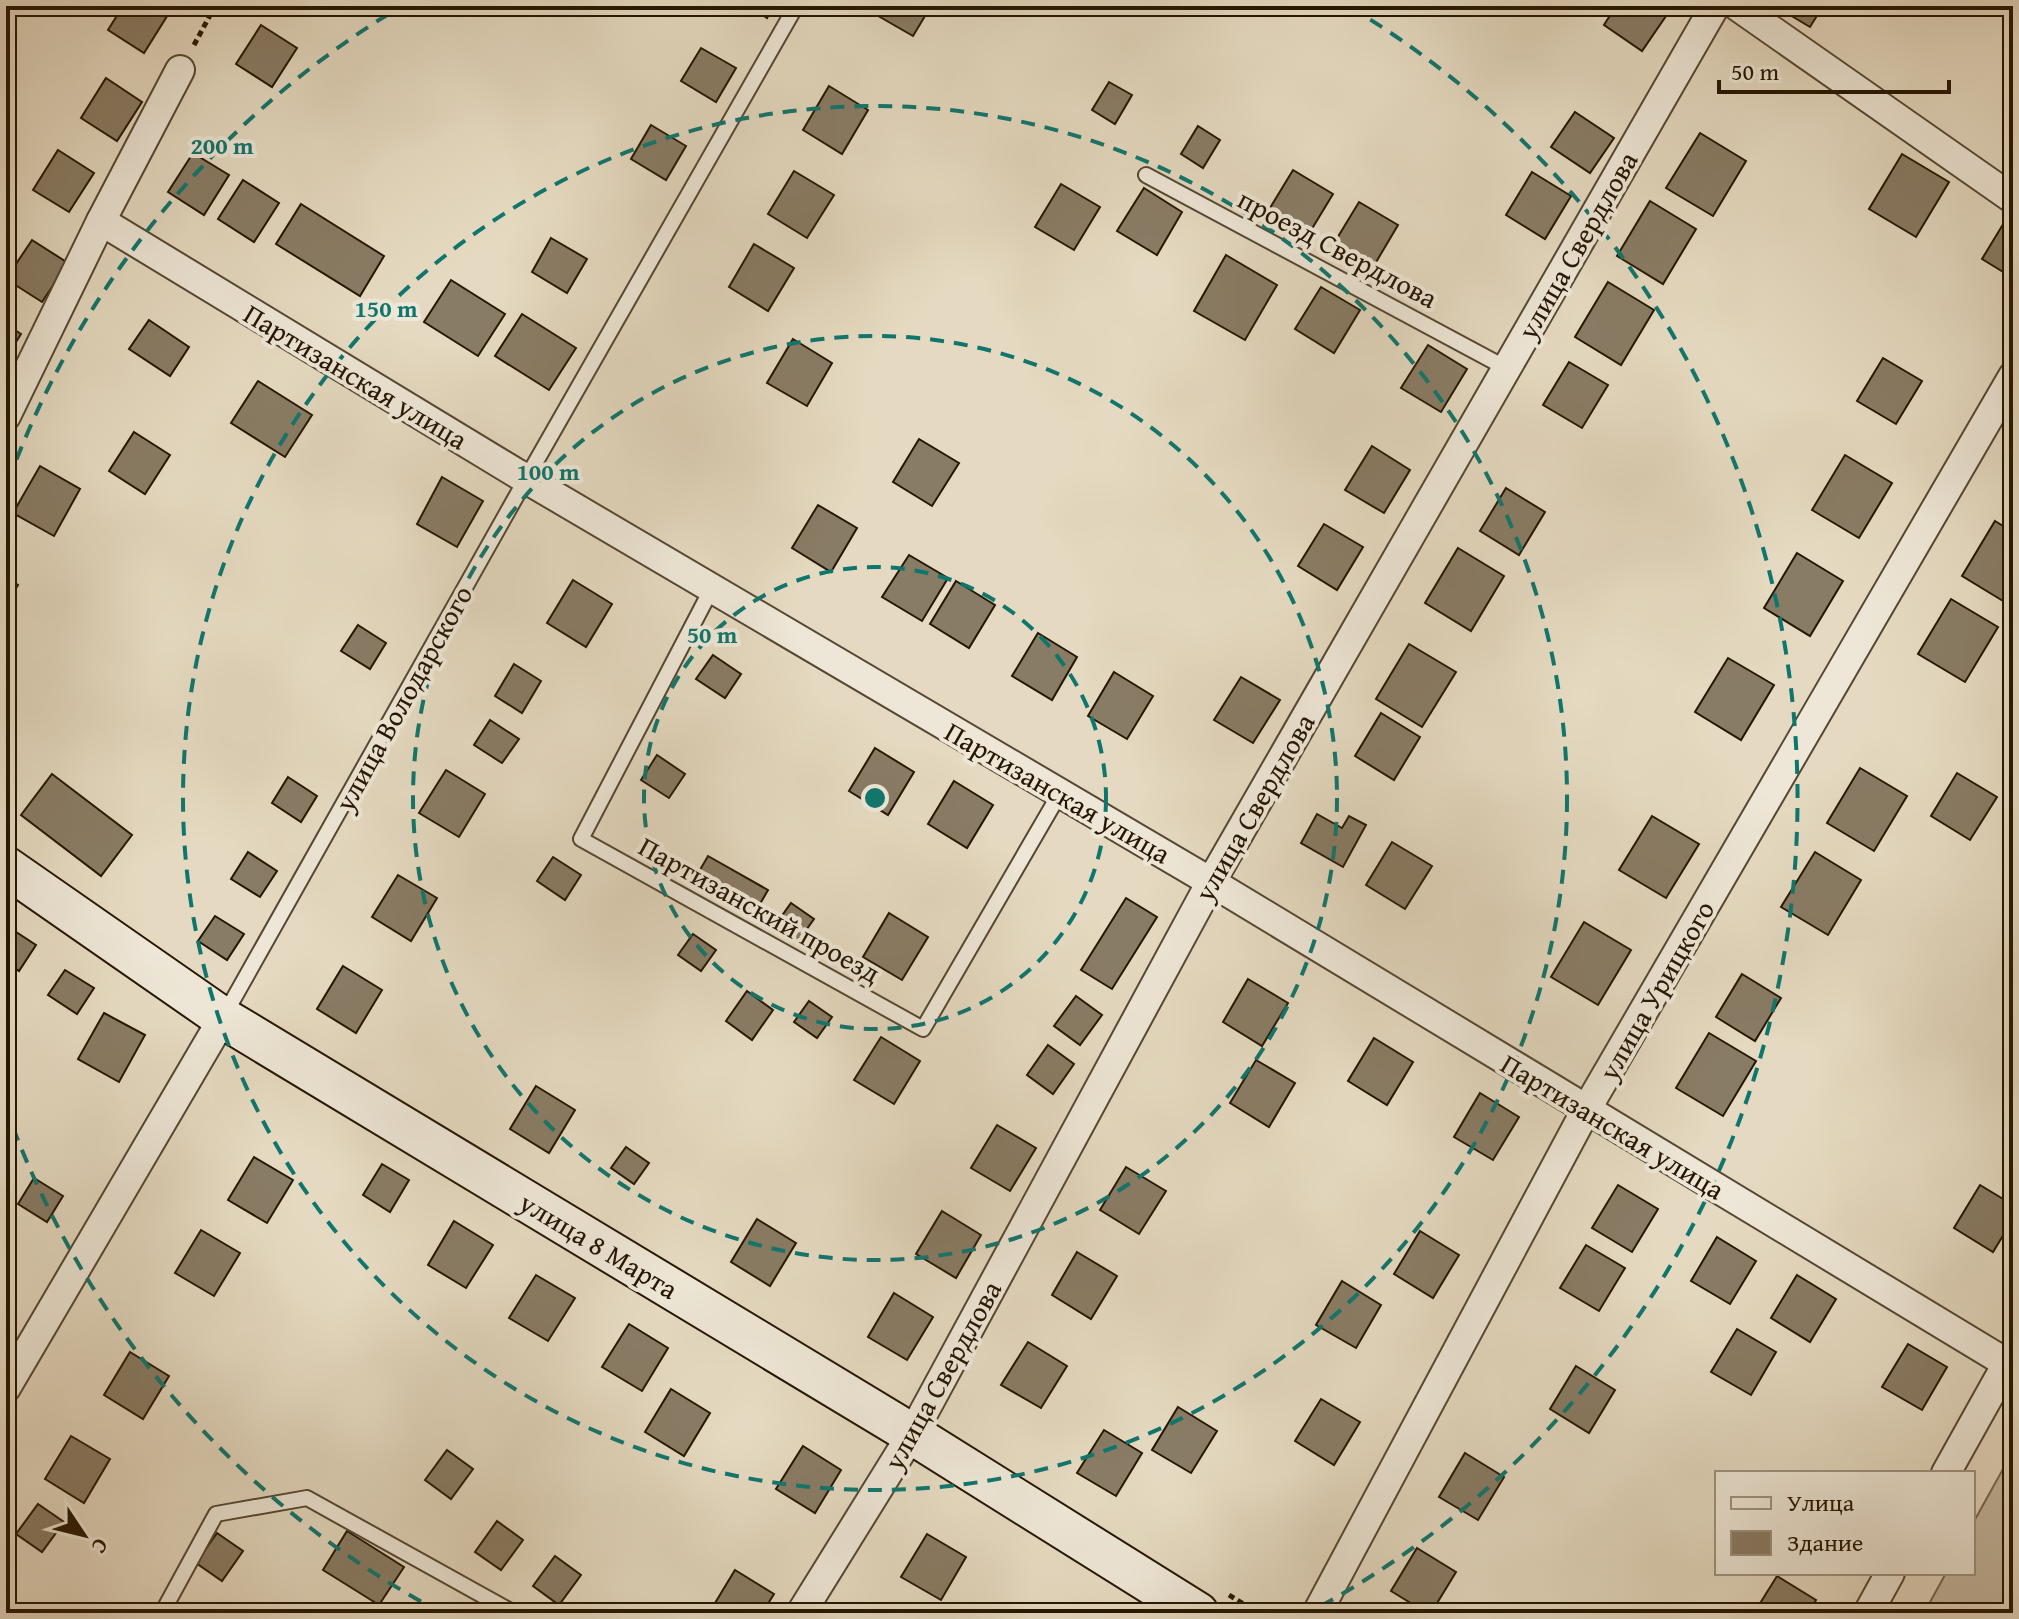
<svg xmlns="http://www.w3.org/2000/svg" width="2019" height="1619" font-family="'Gentium Book Plus',serif">
<rect width="100%" height="100%" fill="#e5dac1"/>
<filter id="stains"><feTurbulence type="fractalNoise" baseFrequency=".0025" numOctaves="4"/><feColorMatrix values="0 0 0 0 .2 0 0 0 0 .09 0 0 0 0 .02 0 0 0 .5 -.17"/></filter>
<radialGradient id="worn" r=".72"><stop offset=".6" stop-color="#630" stop-opacity="0"/><stop offset="1" stop-color="#630" stop-opacity=".3"/></radialGradient>
<!-- green -->
<polygon fill="#c4b9a1" stroke="#746852" stroke-width="2" points="2013,1451 2013,1613 1924,1613 1946,1573 1973,1573 1973,1523"/>
<!-- building -->
<g fill="#897c65" stroke="#251602" stroke-width="2">
<polygon points="123,6 157,6 169,13 144,53 108,30"/>
<polygon points="749,6 774,6 767,18"/>
<polygon points="877,6 931,6 913,36 873,13"/>
<polygon points="1616,6 1651,6 1666,16 1642,51 1604,25"/>
<polygon points="1775,6 1823,6 1810,27"/>
<polygon points="261,25 297,48 272,87 236,64"/>
<polygon points="701,48 736,68 716,102 681,81"/>
<polygon points="106,78 142,102 117,141 81,118"/>
<polygon points="1109,82 1132,95 1115,124 1092,110"/>
<polygon points="829,86 868,110 842,154 803,130"/>
<polygon points="1575,112 1614,138 1590,173 1551,147"/>
<polygon points="651,125 686,146 666,180 631,159"/>
<polygon points="1198,126 1220,140 1203,168 1181,154"/>
<polygon points="1700,133 1746,161 1713,216 1666,188"/>
<polygon points="58,150 94,173 69,212 33,190"/>
<polygon points="193,153 229,175 204,215 168,192"/>
<polygon points="1902,154 1949,182 1916,237 1869,209"/>
<polygon points="1293,170 1333,194 1307,237 1267,213"/>
<polygon points="794,171 834,195 807,238 768,214"/>
<polygon points="1532,172 1571,196 1545,239 1506,215"/>
<polygon points="243,180 279,203 254,242 218,219"/>
<polygon points="1061,184 1100,207 1074,250 1035,227"/>
<polygon points="1144,188 1182,212 1157,255 1117,231"/>
<polygon points="1650,201 1696,229 1663,284 1617,256"/>
<polygon points="1359,202 1398,225 1372,269 1333,245"/>
<polygon points="301,204 384,256 360,296 276,244"/>
<polygon points="2008,216 2013,219 2013,278 1982,259"/>
<polygon points="551,238 587,259 567,293 532,272"/>
<polygon points="32,240 68,263 42,302 6,279"/>
<polygon points="754,244 794,268 768,311 729,287"/>
<polygon points="1226,255 1277,285 1245,340 1194,311"/>
<polygon points="451,280 505,314 478,356 424,322"/>
<polygon points="1608,282 1654,310 1621,365 1575,337"/>
<polygon points="1321,287 1360,310 1334,353 1295,329"/>
<polygon points="522,314 576,348 549,390 495,356"/>
<polygon points="149,320 189,347 170,376 129,349"/>
<polygon points="6,324 21,334 6,358"/>
<polygon points="793,339 832,363 807,406 767,383"/>
<polygon points="1428,345 1467,369 1441,412 1401,388"/>
<polygon points="1883,358 1922,381 1896,424 1857,401"/>
<polygon points="1569,362 1608,385 1582,428 1543,405"/>
<polygon points="258,381 312,415 285,457 231,423"/>
<polygon points="134,432 170,455 145,494 109,471"/>
<polygon points="919,439 959,463 932,506 893,482"/>
<polygon points="1372,446 1410,470 1384,513 1345,490"/>
<polygon points="1845,455 1892,483 1859,538 1812,510"/>
<polygon points="40,466 80,489 54,536 13,513"/>
<polygon points="442,477 483,501 457,547 417,524"/>
<polygon points="1506,488 1545,512 1519,555 1480,531"/>
<polygon points="818,505 857,528 831,572 792,548"/>
<polygon points="1995,521 2013,532 2013,597 2008,604 1962,576"/>
<polygon points="1324,524 1363,547 1337,590 1298,566"/>
<polygon points="1458,548 1504,576 1471,631 1425,603"/>
<polygon points="1797,553 1843,581 1810,636 1764,608"/>
<polygon points="909,555 948,578 922,621 882,597"/>
<polygon points="6,577 18,585 6,604"/>
<polygon points="573,580 612,604 586,647 547,623"/>
<polygon points="956,581 995,605 969,648 930,624"/>
<polygon points="1951,599 1998,627 1965,682 1918,654"/>
<polygon points="358,625 386,643 370,669 341,651"/>
<polygon points="1038,633 1077,657 1052,700 1012,676"/>
<polygon points="1409,644 1456,672 1422,727 1376,699"/>
<polygon points="713,655 741,674 725,698 696,679"/>
<polygon points="1728,658 1774,685 1741,740 1695,712"/>
<polygon points="514,664 541,681 522,713 495,696"/>
<polygon points="1114,672 1153,696 1127,739 1088,716"/>
<polygon points="1241,677 1280,700 1253,743 1214,720"/>
<polygon points="1381,713 1420,737 1394,780 1355,756"/>
<polygon points="490,720 519,739 502,763 474,745"/>
<polygon points="875,748 914,772 888,815 849,791"/>
<polygon points="657,755 685,774 669,798 641,780"/>
<polygon points="1860,768 1907,796 1874,851 1827,823"/>
<polygon points="446,770 485,794 459,837 419,813"/>
<polygon points="1957,773 1997,797 1970,840 1931,816"/>
<polygon points="52,774 132,835 101,876 21,815"/>
<polygon points="288,777 317,796 301,822 272,803"/>
<polygon points="954,781 993,805 967,848 928,824"/>
<polygon points="1317,814 1342,828 1349,816 1366,825 1343,867 1301,843"/>
<polygon points="1652,816 1699,844 1666,898 1619,870"/>
<polygon points="1392,842 1432,866 1405,909 1366,885"/>
<polygon points="248,852 277,871 260,897 231,879"/>
<polygon points="1815,852 1861,880 1828,935 1781,907"/>
<polygon points="708,856 768,890 753,916 693,882"/>
<polygon points="553,857 581,875 565,900 537,881"/>
<polygon points="398,875 437,898 411,941 372,917"/>
<polygon points="1126,898 1157,917 1112,989 1081,970"/>
<polygon points="791,903 814,919 799,940 776,924"/>
<polygon points="889,913 928,937 902,980 863,957"/>
<polygon points="215,916 244,934 227,960 198,941"/>
<polygon points="1584,922 1631,950 1598,1005 1551,977"/>
<polygon points="7,926 36,945 19,971 6,962"/>
<polygon points="693,934 716,950 701,971 678,955"/>
<polygon points="343,966 382,990 356,1033 317,1009"/>
<polygon points="65,970 94,988 77,1014 48,995"/>
<polygon points="1742,974 1781,998 1755,1041 1716,1017"/>
<polygon points="1248,979 1288,1003 1262,1046 1223,1022"/>
<polygon points="747,991 773,1010 752,1040 726,1021"/>
<polygon points="1076,996 1102,1015 1080,1045 1054,1026"/>
<polygon points="809,1001 832,1017 817,1038 794,1022"/>
<polygon points="104,1013 145,1035 119,1082 78,1059"/>
<polygon points="1709,1033 1756,1061 1723,1116 1676,1088"/>
<polygon points="881,1037 920,1061 894,1104 854,1080"/>
<polygon points="1374,1038 1413,1062 1387,1105 1348,1081"/>
<polygon points="1048,1045 1074,1064 1053,1094 1027,1075"/>
<polygon points="1256,1060 1295,1083 1269,1127 1230,1103"/>
<polygon points="536,1086 575,1110 549,1153 510,1129"/>
<polygon points="1480,1093 1519,1117 1493,1160 1454,1137"/>
<polygon points="997,1125 1036,1148 1010,1191 971,1168"/>
<polygon points="626,1147 649,1163 634,1184 611,1168"/>
<polygon points="254,1157 293,1180 267,1223 228,1200"/>
<polygon points="382,1164 409,1180 390,1212 363,1195"/>
<polygon points="1126,1167 1166,1191 1139,1234 1100,1210"/>
<polygon points="34,1178 63,1196 47,1222 18,1204"/>
<polygon points="1618,1185 1658,1209 1632,1252 1592,1228"/>
<polygon points="1980,1185 2013,1205 2013,1219 1993,1252 1954,1228"/>
<polygon points="942,1211 981,1235 956,1278 916,1254"/>
<polygon points="757,1219 796,1243 770,1286 731,1262"/>
<polygon points="454,1221 493,1245 466,1288 428,1265"/>
<polygon points="201,1230 240,1253 214,1296 175,1273"/>
<polygon points="1420,1231 1459,1255 1433,1298 1394,1274"/>
<polygon points="1717,1237 1756,1261 1730,1304 1691,1281"/>
<polygon points="1586,1245 1625,1268 1599,1311 1560,1288"/>
<polygon points="1077,1252 1117,1276 1091,1319 1052,1295"/>
<polygon points="536,1275 575,1298 548,1341 509,1318"/>
<polygon points="1797,1275 1836,1299 1810,1342 1771,1318"/>
<polygon points="1342,1281 1381,1305 1356,1348 1316,1325"/>
<polygon points="894,1293 933,1317 907,1360 868,1337"/>
<polygon points="629,1324 668,1348 642,1391 602,1367"/>
<polygon points="1737,1329 1776,1352 1751,1395 1711,1372"/>
<polygon points="1028,1342 1067,1366 1041,1408 1001,1385"/>
<polygon points="1908,1344 1947,1367 1922,1410 1882,1387"/>
<polygon points="130,1352 169,1376 143,1419 104,1395"/>
<polygon points="1576,1366 1615,1390 1589,1433 1550,1409"/>
<polygon points="671,1389 710,1413 684,1456 645,1432"/>
<polygon points="1321,1399 1360,1422 1334,1465 1295,1441"/>
<polygon points="1178,1407 1217,1431 1191,1473 1152,1450"/>
<polygon points="1104,1430 1142,1453 1116,1496 1077,1473"/>
<polygon points="71,1436 110,1459 84,1503 45,1479"/>
<polygon points="803,1446 841,1470 815,1513 776,1489"/>
<polygon points="447,1450 473,1469 451,1499 425,1480"/>
<polygon points="1465,1453 1504,1477 1478,1520 1439,1497"/>
<polygon points="38,1504 64,1522 42,1552 16,1534"/>
<polygon points="497,1521 523,1540 501,1570 475,1552"/>
<polygon points="347,1531 404,1567 379,1605 323,1570"/>
<polygon points="217,1533 243,1551 222,1581 196,1563"/>
<polygon points="927,1534 966,1557 941,1600 901,1577"/>
<polygon points="1417,1548 1456,1572 1431,1613 1427,1613 1391,1591"/>
<polygon points="555,1556 581,1575 559,1605 533,1586"/>
<polygon points="735,1570 774,1594 762,1613 709,1613"/>
<polygon points="1777,1576 1816,1600 1808,1613 1754,1613"/>
<polygon points="1084,1605 1097,1613 1079,1613"/>
</g>
<g fill="none" stroke-linecap="round" stroke-linejoin="round">
<defs>
<g id="lane">
<polyline points="1146,175 1506,368"/>
<polyline points="712,588 581,839 923,1029 1060,793"/>
<polyline points="225,1014 526,479 796,6"/>
<polyline points="162,1613 216,1514 307,1498 514,1613"/>
</g>
<g id="street">
<polyline points="1737,6 2013,199"/>
<polyline points="101,221 526,479 1211,882 2013,1367"/>
<polyline points="6,416 101,221 180,70"/>
<polyline points="6,1388 223,1018"/>
<polyline points="1946,1473 2013,1353"/>
<polyline points="801,1613 912,1434 1211,882 1715,6"/>
<polyline points="1317,1613 1586,1110 2013,376"/>
<polyline points="1868,1613 1890,1573"/>
</g>
<polyline id="secondary" points="6,867 223,1018 912,1434 1198,1613"/>
</defs>
<!-- lane casing -->
<use href="#lane" stroke="#554732" stroke-width="18"/>
<!-- street casing -->
<use href="#street" stroke="#554732" stroke-width="32"/>
<!-- secondary casing -->
<use href="#secondary" stroke="#251602" stroke-width="44"/>
<!-- path -->
<g stroke="#251602" stroke-width="5" stroke-dasharray="6 4" stroke-linecap="butt">
<polyline points="194,45 215,6"/>
<polyline points="1229,1595 1258,1613"/>
</g>
<!-- lane -->
<use href="#lane" stroke="#eee7d7" stroke-width="14"/>
<!-- street -->
<use href="#street" stroke="#eee7d7" stroke-width="28"/>
<!-- secondary -->
<use href="#secondary" stroke="#eee7d7" stroke-width="40"/>
</g>
<!-- distance rings -->
<g fill="none" stroke="#0f766e" stroke-width="4" stroke-dasharray="14 10">
<circle cx="875" cy="798" r="231"/>
<circle cx="875" cy="798" r="462"/>
<circle cx="875" cy="798" r="692"/>
<path d="M442 1613A923 923 0 0 1 8 1114M8 482A923 923 0 0 1 400 7M1350 7A923 923 0 0 1 1308 1613"/>
</g>
<g text-anchor="middle" dominant-baseline="central" stroke-width="8" stroke-linejoin="round" paint-order="stroke">
<!-- street labels -->
<g font-size="28" fill="#251602" stroke="#eee7d7">
<text transform="translate(1577 245) rotate(-60)">улица Свердлова</text>
<text transform="translate(1338 248) rotate(28)">проезд Свердлова</text>
<text transform="translate(356 376) rotate(31)">Партизанская улица</text>
<text transform="translate(403 698) rotate(-61)">улица Володарского</text>
<text transform="translate(1058 792) rotate(30)">Партизанская улица</text>
<text transform="translate(1254 807) rotate(-60)">улица Свердлова</text>
<text transform="translate(760 909) rotate(29)">Партизанский проезд</text>
<text transform="translate(1656 990) rotate(-60)">улица Урицкого</text>
<text transform="translate(1613 1126) rotate(31)">Партизанская улица</text>
<text transform="translate(599 1245) rotate(31)">улица 8 Марта</text>
<text transform="translate(942 1375) rotate(-61)">улица Свердлова</text>
</g>
</g>
<circle cx="875" cy="798" r="12" fill="#0f766e" stroke="#eee7d7" stroke-width="4"/>
<g font-size="24" text-anchor="middle" font-weight="bold" fill="#0f766e" stroke="#eee7d7" stroke-width="8" stroke-linejoin="round" paint-order="stroke">
<text x="222" y="154">200 m</text>
<text x="386" y="317">150 m</text>
<text x="548" y="480">100 m</text>
<text x="712" y="643">50 m</text>
</g>
<!-- margin -->
<rect width="2019" height="1619" fill="none" stroke="#e5dac1" stroke-width="32"/>
<rect x="8" y="8" width="2003" height="1603" fill="none" stroke="#251602" stroke-width="4"/>
<rect x="16" y="16" width="1987" height="1587" fill="none" stroke="#251602" stroke-width="2"/>
<!-- legend -->
<rect x="1715" y="1471" width="260" height="104" fill="#eee7d7" stroke="#9e9382" stroke-width="2"/>
<rect x="1731" y="1497" width="40" height="12" fill="#eee7d7" stroke="#9e9382" stroke-width="2"/>
<text x="1787" y="1511" font-size="24" fill="#251602">Улица</text>
<rect x="1731" y="1531" width="40" height="24" fill="#897c65" stroke="#9e9382" stroke-width="2"/>
<text x="1787" y="1551" font-size="24" fill="#251602">Здание</text>
<!-- north arrow -->
<g transform="translate(84 1535) rotate(125)" stroke="#eee7d7" stroke-width="6" paint-order="stroke">
<path d="M0-6L14 30L0 20L-14 30Z" fill="#251602"/>
<text y="-12" font-size="22" font-weight="bold" text-anchor="middle" fill="#251602">С</text>
</g>
<!-- scale -->
<path d="M1719 80v12h230v-12" fill="none" stroke="#251602" stroke-width="4"/>
<text x="1731" y="80" font-size="24" fill="#251602" stroke="#eee7d7" stroke-width="6" paint-order="stroke">50 m</text>
<rect width="100%" height="100%" filter="url(#stains)"/>
<rect width="100%" height="100%" fill="url(#worn)"/>
</svg>
